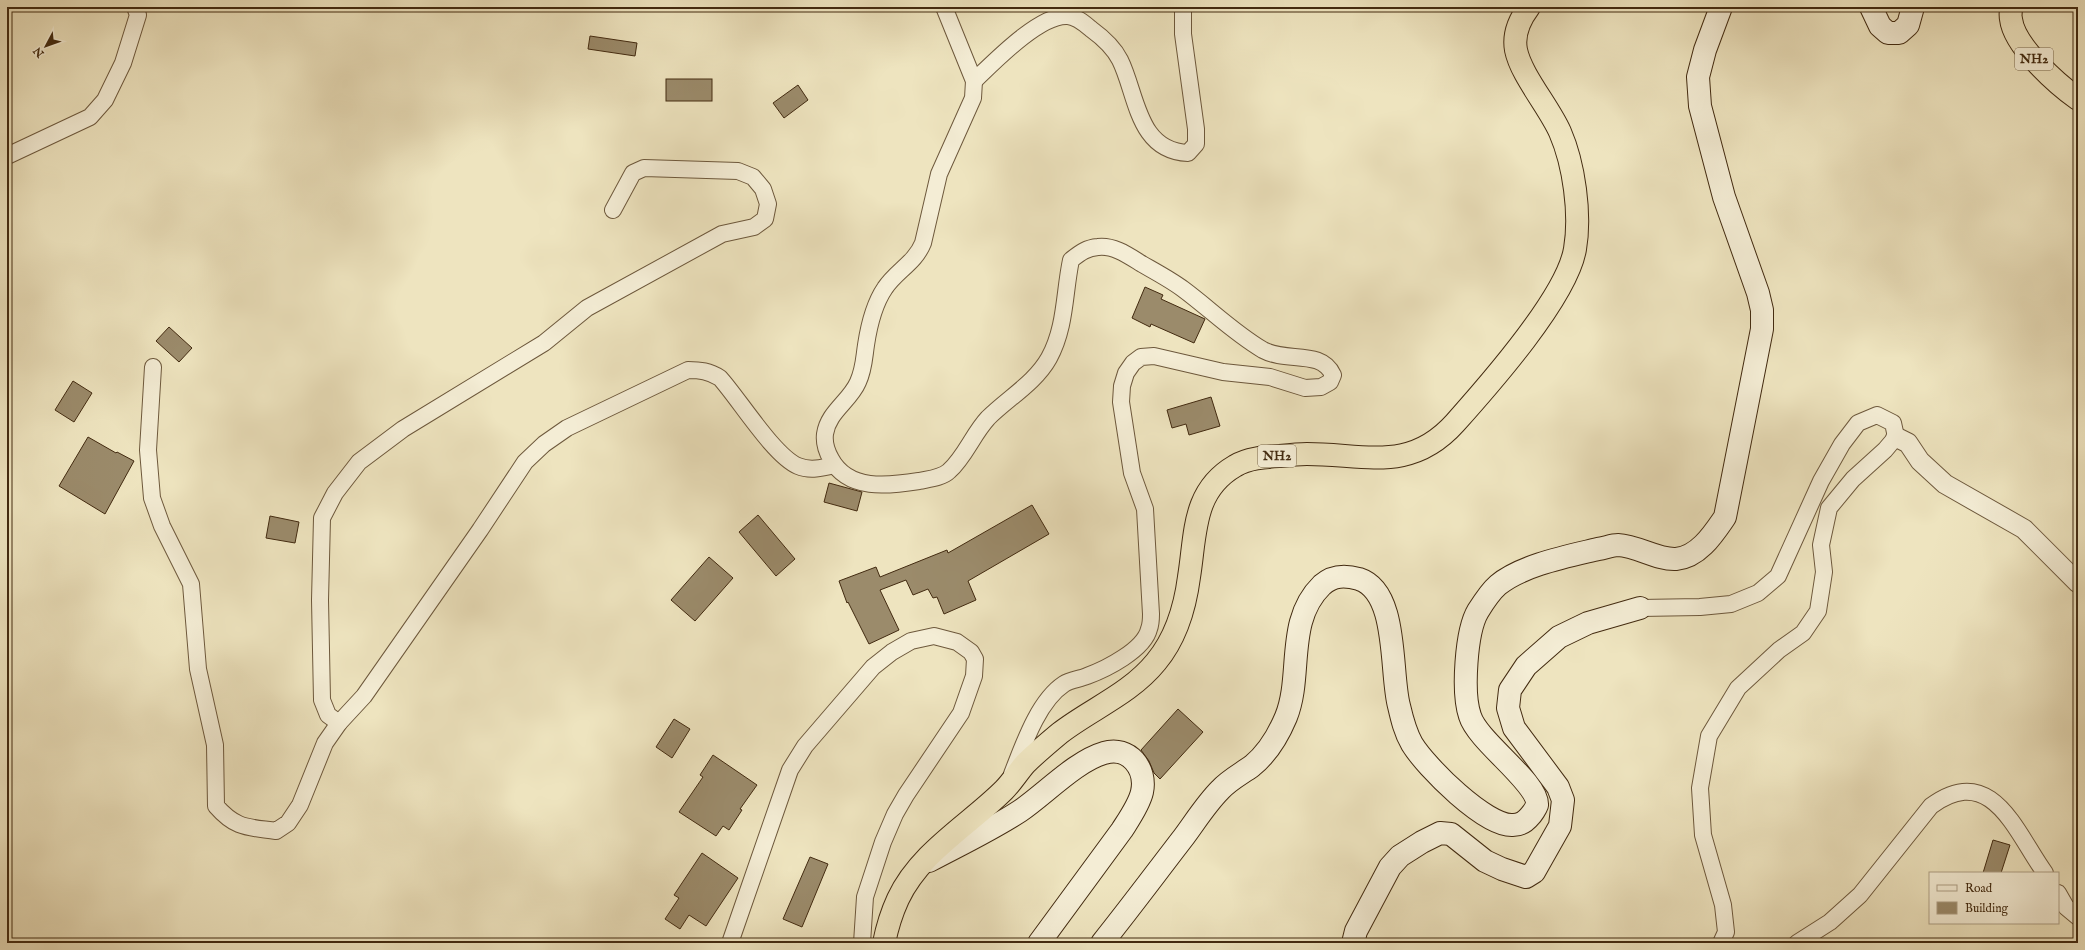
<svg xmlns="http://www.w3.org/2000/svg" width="2085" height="950" font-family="'IM FELL English',serif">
<rect width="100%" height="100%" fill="#eee4bf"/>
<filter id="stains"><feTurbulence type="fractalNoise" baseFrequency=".005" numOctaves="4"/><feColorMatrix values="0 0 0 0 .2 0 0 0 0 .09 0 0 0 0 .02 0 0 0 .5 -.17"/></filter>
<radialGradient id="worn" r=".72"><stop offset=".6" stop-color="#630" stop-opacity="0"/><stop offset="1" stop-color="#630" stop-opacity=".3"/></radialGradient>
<!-- building -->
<g fill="#9b8b6b" stroke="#422a10">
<polygon points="590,36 637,43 635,56 588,49"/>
<rect x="666" y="79" width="46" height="22"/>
<polygon points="798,85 808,100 784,118 773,103"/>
<polygon points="1145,287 1163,295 1161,299 1205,319 1194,343 1151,324 1150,327 1132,318"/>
<polygon points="169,327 192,348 179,362 156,341"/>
<polygon points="73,381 92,393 74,422 55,410"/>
<polygon points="1211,397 1220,426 1189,435 1186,424 1172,428 1167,410"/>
<polygon points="88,437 116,453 117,452 134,461 105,514 59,486"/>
<polygon points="829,483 862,492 857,511 824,502"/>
<polygon points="1032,505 1049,534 968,581 976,600 944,614 937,597 933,598 928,589 913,595 906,580 880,590 899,630 869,644 848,602 847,603 839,581 876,567 880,577 947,550 948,553"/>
<polygon points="758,515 795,559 776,576 739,532"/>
<polygon points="270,516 299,522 295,543 266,538"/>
<polygon points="709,557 733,578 695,621 671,600"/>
<polygon points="1178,709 1203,732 1160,779 1154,773 1149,761 1141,750"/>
<polygon points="674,719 690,729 672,758 656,747"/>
<polygon points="713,755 757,785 740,809 742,810 729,830 723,826 716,836 679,812 703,777 700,775"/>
<polygon points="1993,840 2010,845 2001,873 1983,873"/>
<polygon points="702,853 738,878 706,926 689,915 680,929 665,919 679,898 674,895"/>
<polygon points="810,857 828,864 802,927 783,919"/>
</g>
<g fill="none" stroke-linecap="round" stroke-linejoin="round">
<defs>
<g id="minor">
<path d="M944,7L974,81L973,98L939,174L923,243C915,263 896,271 885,288C874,304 869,325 866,345C864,358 864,369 858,382C850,401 828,412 825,434C824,442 827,452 831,459C848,491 888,486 919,481C928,479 942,478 949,471C965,457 973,434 988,418C1008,398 1035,383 1049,358C1066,327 1064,293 1071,260C1080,253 1086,248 1098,247C1114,245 1129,256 1142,264C1156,272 1171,280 1183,289C1210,309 1234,333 1263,350C1287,363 1321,349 1333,375L1330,382L1321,387L1305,388L1270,377L1223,372L1154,356L1141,357L1133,363L1126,373L1122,386L1121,402L1132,473L1145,509L1151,614C1151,619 1151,624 1149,629C1144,650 1106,669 1087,676C1080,679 1070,680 1064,684C1038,701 1023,746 1012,774"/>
<path d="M974,81C994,62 1039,15 1067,16C1076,16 1085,24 1091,29C1102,37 1114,48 1120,60C1137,94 1137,151 1188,153L1196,144V129L1183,34V7"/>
<polyline points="7,156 90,117 105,100 123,63 138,15 135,7"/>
<path d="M153,367L148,450L152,498L162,526L191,584L198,669L215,745L216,806C236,829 248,827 276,831L288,823L300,805L325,743L339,723L364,696L480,530L525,462L544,444L567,428L688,370C700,370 709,371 720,378C739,399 774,456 798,466C810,471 822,468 834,465"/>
<polyline points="1640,608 1700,607 1731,604 1758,593 1778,576 1821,481 1842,444 1858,423 1877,415 1893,423 1896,437 1885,450 1853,479 1829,508 1821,545 1824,572 1818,611 1803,633 1779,650 1738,688 1709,736 1700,788 1703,835 1723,905 1726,932 1721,943"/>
<polyline points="339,723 328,715 322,700 320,600 322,518 335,493 359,462 403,429 544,343 587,308 722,234 754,227 765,219 768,204 763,189 753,177 738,171 644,168 633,173 613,210"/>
<polyline points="2058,893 2066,907 2078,917"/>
<polyline points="730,943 790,770 805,746 873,667 892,652 911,641 934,636 957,642 971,652 975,659 974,676 961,713 906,795 895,814 883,842 865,897 862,943"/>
<path d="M1797,943L1830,922L1860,895L1931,806C1992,761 2016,833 2045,873"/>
</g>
<polyline id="tertiary" points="1896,437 1908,443 1920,461 1945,484 2024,529 2078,583"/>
<g id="secondary">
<polyline points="1871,7 1880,26 1888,33 1899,33 1908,25 1913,7"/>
<path d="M929,861C959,845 991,830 1020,811C1045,794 1076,761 1104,753C1129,745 1147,769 1142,792C1139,805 1129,819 1122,830L1039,943"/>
<path d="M1102,943C1130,908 1156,873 1183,838C1195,822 1206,804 1220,790C1229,780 1241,774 1252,766C1268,753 1278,736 1286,717C1303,675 1285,621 1322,585C1333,575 1345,575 1359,579C1399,592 1390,673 1399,706C1402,719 1405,732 1412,744C1426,767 1486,827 1513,825C1520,825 1526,821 1530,816C1532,814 1536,808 1537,805C1539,783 1478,742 1470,716C1462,693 1466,631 1478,611C1483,603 1491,591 1498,585C1522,565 1569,556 1598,549C1605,548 1612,545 1618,545C1638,546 1657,560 1676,559C1699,557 1714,533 1725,517L1762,329V310L1758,293L1724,197L1700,106L1698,77L1705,50L1721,7"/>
<polyline points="1353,943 1356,931 1390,867 1400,856 1422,842 1440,833 1451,834 1485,861 1502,869 1526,877 1534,872 1560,826 1563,800 1558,787 1514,728 1508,708 1510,690 1526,666 1559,637 1588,623 1640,608"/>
</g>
<g id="trunk">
<path d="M2011,7C2011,11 2010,16 2011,19C2014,46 2057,84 2078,99"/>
<path d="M884,943C887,928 892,912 898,899C920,852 969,825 1004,790C1012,782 1018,772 1025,764C1036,753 1048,743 1060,733C1091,709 1130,694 1156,662C1176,638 1185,608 1189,577C1196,534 1192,491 1235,466C1248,458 1266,457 1280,456C1289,455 1298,454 1307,454C1365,454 1410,473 1455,423C1489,385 1567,297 1575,249C1581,214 1574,164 1560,132C1549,107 1521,75 1516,50C1513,34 1520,19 1529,7"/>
</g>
</defs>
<!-- minor casing -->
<use href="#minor" stroke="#6d583c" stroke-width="18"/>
<!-- tertiary casing -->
<use href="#tertiary" stroke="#6d583c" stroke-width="21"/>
<!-- secondary casing -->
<use href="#secondary" stroke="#422a10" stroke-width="24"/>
<!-- trunk casing -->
<use href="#trunk" stroke="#422a10" stroke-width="24"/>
<!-- minor -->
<use href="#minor" stroke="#f4edd5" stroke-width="16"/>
<!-- tertiary -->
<use href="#tertiary" stroke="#f4edd5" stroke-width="19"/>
<!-- secondary -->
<use href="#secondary" stroke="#f4edd5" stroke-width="22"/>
<!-- trunk -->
<use href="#trunk" stroke="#eee4bf" stroke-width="22"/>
</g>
<g text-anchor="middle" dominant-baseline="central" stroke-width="3" stroke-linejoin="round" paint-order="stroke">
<!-- shield labels -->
<g fill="#f4edd5" stroke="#77644b" stroke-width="1">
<rect x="2015" y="48" width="38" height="22" rx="3"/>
<rect x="1258" y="445" width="38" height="22" rx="3"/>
</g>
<g font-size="13" font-weight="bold" fill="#422a10">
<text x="2034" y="59">NH2</text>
<text x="1277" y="456">NH2</text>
</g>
</g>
<!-- margin -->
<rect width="2085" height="950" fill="none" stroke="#eee4bf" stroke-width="24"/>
<rect x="8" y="8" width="2069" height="934" fill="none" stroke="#422a10" stroke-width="2"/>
<rect x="12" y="12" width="2061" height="926" fill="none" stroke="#422a10"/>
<!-- legend -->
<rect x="1929" y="872" width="130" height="52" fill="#f4edd5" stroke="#ad9f86"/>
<rect x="1937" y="885" width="20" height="6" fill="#f4edd5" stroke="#ad9f86"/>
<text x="1965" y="892" font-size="12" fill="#422a10">Road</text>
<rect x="1937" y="902" width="20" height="12" fill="#9b8b6b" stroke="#ad9f86"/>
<text x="1965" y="912" font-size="12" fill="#422a10">Building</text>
<!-- north arrow -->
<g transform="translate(46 46) rotate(229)" stroke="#f4edd5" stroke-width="3" paint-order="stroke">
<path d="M0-3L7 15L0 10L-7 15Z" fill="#422a10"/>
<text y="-6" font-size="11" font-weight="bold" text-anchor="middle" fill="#422a10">N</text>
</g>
<rect width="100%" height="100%" filter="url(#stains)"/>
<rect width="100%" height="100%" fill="url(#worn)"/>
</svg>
